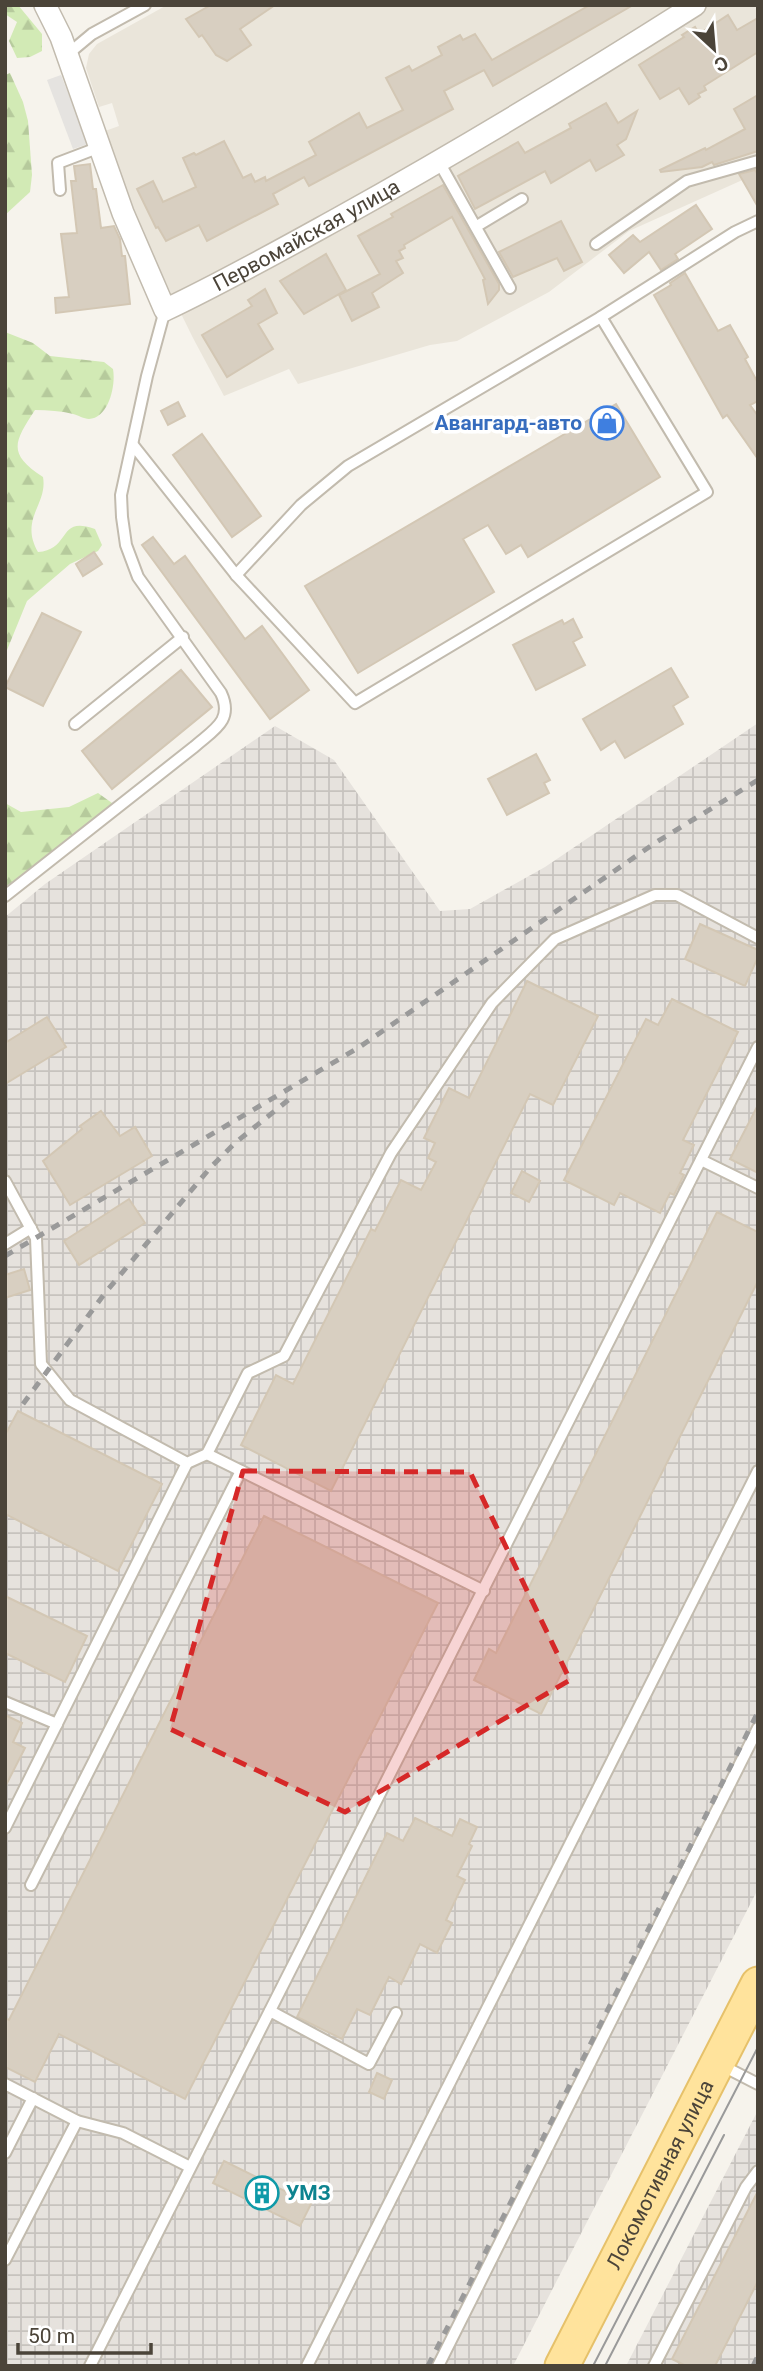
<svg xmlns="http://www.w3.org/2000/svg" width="763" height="2371" font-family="Roboto,sans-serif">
<defs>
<pattern id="industrial-grid" width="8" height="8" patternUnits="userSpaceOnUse" patternTransform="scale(1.75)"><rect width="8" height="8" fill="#e6e2dd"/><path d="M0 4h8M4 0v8" fill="none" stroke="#c7c3be"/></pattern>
<pattern id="forest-firs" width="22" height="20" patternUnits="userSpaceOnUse" patternTransform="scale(1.75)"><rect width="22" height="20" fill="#d2eab5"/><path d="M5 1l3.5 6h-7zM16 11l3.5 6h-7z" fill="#b6ca9c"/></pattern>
</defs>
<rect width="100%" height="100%" fill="#f6f3ec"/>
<!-- residential -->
<polygon fill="#eae5da" points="167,5 758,5 758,173 629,231 549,292 457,341 430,345 298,384 289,369 224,396 193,338 135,220 105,131 119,126 112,103 99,107 86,68 89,54 97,44"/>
<!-- industrial -->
<g fill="url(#industrial-grid)">
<polygon points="758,723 758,1889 513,2366 5,2366 5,917 45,884 275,726 334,760 440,911 470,909 545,867"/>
<polygon points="758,2110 758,2366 626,2366 755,2116"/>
</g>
<!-- forest -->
<g fill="url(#forest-firs)">
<polygon points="5,5 18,5 42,34 42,51 30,57 17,58 9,41 17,22 5,14"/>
<polygon points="10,73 23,102 28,121 32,175 30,192 5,215 5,75"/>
<path d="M5,332L33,343L50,356L104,362L113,369C116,385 109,418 89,419C84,419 78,415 73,414C61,411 48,410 35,410C14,442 7,454 43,477C48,504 19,519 38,552C72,549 57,515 95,529L102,545L98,551L70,564L27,601L5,655Z"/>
<polygon points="98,793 112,803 104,817 5,887 5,803 21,812 69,807"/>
</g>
<!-- parking -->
<polygon fill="#e5e3e0" points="61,75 88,144 73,149 47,80"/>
<!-- building -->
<g fill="#d8cfc1" stroke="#d3c7b4" stroke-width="2">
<polygon points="211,5 275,5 240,29 251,45 227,61 216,55 202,35 199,37 186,19"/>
<polygon points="590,5 633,5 493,86 484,70 444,91 453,109 309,186 304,177 273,194 278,204 207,241 199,225 166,241 158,227 156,228 137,189 153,181 163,202 196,187 183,158 194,153 196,155 224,141 243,178 251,174 255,182 265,177 266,181 316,155 309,142 359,113 367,128 403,110 386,78 409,66 412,71 442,55 438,47 460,35 463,40 475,34 492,60"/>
<polygon points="728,15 737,30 758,18 758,52 704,86 706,90 698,94 700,97 689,104 679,88 660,99 639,65 684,37 682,35 695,27 699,34"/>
<polygon points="758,95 758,151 714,165 712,162 702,167 661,172 660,170 705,148 706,150 745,129 734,109"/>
<polygon points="606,103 618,123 637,111 626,139 617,145 624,155 596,171 590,160 551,183 545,171 475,209 458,176 518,142 525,153 571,128 569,124"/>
<polygon points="90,164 93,189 96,189 101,228 114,226 120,239 122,256 125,256 130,304 56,313 55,298 69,297 61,234 77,233 71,181 76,181 74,166"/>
<polygon points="755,170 758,175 758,207 739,174"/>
<polygon points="443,185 499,284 499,290 488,304 483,280 485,279 452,217 404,245 405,248 399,251 403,258 396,261 403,273 372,293 379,307 352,321 339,295 380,274 358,236 393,217 391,214"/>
<polygon points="696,205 712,229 675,254 678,259 661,270 649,252 624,273 609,255 633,235 640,242"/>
<polygon points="561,221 582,262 564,271 557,258 513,277 499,252"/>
<polygon points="326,254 346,290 304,314 280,281"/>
<polygon points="685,273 718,331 730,325 748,357 745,359 758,383 758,401 750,405 758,416 758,459 727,415 723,418 654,295 671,285 670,283"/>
<polygon points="265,289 277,313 258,324 273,349 227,377 202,335 252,306 248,300"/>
<polygon points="178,402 185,416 168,425 161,411"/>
<polygon points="616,404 660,477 528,557 521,545 506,554 488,525 463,539 494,592 358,673 305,586"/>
<polygon points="202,434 261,516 232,537 173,455"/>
<polygon points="153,537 174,564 185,556 245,639 262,626 309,690 270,719 142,545"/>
<polygon points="94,552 102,564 83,576 76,564"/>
<polygon points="42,613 81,632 43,706 5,687"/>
<polygon points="573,619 582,637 573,642 585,665 536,690 513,645 562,620 564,624"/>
<polygon points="671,668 688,697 673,706 683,724 625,758 615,741 601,750 583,719"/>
<polygon points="181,670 212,707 112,789 82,751"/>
<polygon points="536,754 550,780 544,783 549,793 507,815 488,779"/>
<polygon points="700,924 758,950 758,957 745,986 685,959"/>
<polygon points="527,981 598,1016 553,1105 530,1094 331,1491 241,1445 276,1375 293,1384 371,1229 375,1231 401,1180 421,1190 436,1162 428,1158 435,1143 424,1138 449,1088 469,1098"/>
<polygon points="672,999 738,1032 683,1140 694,1145 680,1173 684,1175 674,1195 670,1193 660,1213 620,1193 614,1205 564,1180 646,1019 658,1025"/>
<polygon points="47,1017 66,1047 5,1084 5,1043"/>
<polygon points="758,1105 758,1173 730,1159"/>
<polygon points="101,1111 120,1136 135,1127 152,1156 70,1205 43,1161 82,1129 80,1126"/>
<polygon points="522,1171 540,1181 529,1202 511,1193"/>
<polygon points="129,1199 145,1223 79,1265 64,1241"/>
<polygon points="717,1212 758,1232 758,1281 541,1714 474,1680 489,1649 496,1653"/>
<polygon points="24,1269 30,1290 5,1298 5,1275"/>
<polygon points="18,1411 162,1484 118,1571 5,1514 5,1435"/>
<polygon points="264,1516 438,1603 185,2099 59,2034 35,2082 5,2067 5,2018 9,2020"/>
<polygon points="5,1596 87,1636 65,1682 5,1653"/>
<polygon points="5,1715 22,1723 13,1742 25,1748 5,1787"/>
<polygon points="415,1818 452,1836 460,1819 477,1827 469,1844 472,1846 457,1876 465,1880 446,1920 452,1923 437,1953 420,1944 401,1984 389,1977 370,2015 357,2009 342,2039 297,2017 387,1833 403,1841"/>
<polygon points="377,2073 392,2080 384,2099 369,2092"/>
<polygon points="224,2161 311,2204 300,2226 213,2183"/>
<polygon points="758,2191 758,2281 715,2366 686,2366 672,2359"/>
</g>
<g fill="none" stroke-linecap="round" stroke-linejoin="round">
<defs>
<g id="service">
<polyline points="68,54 92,34 145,5"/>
<polyline points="439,162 510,288"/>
<polyline points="60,190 58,163 100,147"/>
<polyline points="477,226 522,199"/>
<polyline points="596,244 687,181 758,161"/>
<polyline points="133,445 236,575 355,703 707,492 601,317"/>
<polyline points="236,575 301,505 348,466 601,317 735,232 758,221"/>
<polyline points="75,724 183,637"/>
<path d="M5,896L194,747C213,730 234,721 221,693L138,577L126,545L122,517L121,495L147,376L165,310"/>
<polyline points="701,1160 758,1188"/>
<polyline points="5,1181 36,1238 41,1364 70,1400 187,1463 207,1454 248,1373 284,1356 391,1153 492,1003 555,939 655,895 677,895 758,938"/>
<polyline points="5,1244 31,1228"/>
<polyline points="207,1454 484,1591"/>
<polyline points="5,1702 57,1724"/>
<polyline points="5,1828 187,1463"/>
<polyline points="31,1885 241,1471"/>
<polyline points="270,2011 369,2064 396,2013"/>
<polyline points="721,2065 758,2084"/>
<polyline points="5,2084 77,2121 123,2133 190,2167"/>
<polyline points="5,2153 33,2098"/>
<polyline points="5,2260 77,2121"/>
<polyline points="90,2366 758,1047"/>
<polyline points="307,2366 758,1471"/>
<polyline points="438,2366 758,1728"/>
<polyline points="654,2366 746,2187 758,2171"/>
</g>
<g id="minor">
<path id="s1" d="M45,5L61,37L123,213L165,310C224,282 281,250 339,218C461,150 577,80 695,5"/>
</g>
<g id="primary">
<path id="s2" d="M562,2366L758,1984"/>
</g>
</defs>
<!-- service casing -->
<use href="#service" stroke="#c2bbae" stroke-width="14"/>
<!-- minor casing -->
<use href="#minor" stroke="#c2bbae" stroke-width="24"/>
<!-- primary casing -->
<use href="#primary" stroke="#e6c16a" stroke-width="37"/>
<!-- service -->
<use href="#service" stroke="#fff" stroke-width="10"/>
<!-- minor -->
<use href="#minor" stroke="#fff" stroke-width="21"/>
<!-- primary -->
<use href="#primary" stroke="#ffe39c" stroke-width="33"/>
<!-- tram -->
<g stroke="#9a9a9a" stroke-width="2">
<polyline points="593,2366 758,2047"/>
<polyline points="605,2366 724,2135"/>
</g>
<!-- rail -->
<g stroke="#9a9a9a" stroke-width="5" stroke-dasharray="9 9" stroke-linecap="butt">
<polyline points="5,1256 358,1048 655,843 758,780"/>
<polyline points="23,1404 105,1293 210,1168 235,1143 292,1097"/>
<polyline points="428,2366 758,1712"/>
<polyline points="753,2366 758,2356"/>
</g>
</g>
<!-- marked area -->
<path fill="#d62828" fill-opacity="0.2" stroke="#d62828" stroke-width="5" stroke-dasharray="14 9" stroke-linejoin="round" d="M243,1471L470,1472L570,1680L345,1812L170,1729Z"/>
<!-- icons -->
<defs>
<symbol id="shop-ring" viewBox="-11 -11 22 22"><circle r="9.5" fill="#fff" stroke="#3f7fe0" stroke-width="1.5"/><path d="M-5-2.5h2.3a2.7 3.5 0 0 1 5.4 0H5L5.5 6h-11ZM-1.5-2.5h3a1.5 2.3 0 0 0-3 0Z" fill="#3f7fe0"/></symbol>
<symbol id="building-ring" viewBox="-11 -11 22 22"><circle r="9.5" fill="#fff" stroke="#0f9aa8" stroke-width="1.5"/><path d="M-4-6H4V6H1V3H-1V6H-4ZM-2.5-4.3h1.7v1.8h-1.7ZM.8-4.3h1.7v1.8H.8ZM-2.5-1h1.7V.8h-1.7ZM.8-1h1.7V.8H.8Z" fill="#0f9aa8"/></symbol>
</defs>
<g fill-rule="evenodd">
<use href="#shop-ring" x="588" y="404" width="38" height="38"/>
<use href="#building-ring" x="243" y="2174" width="38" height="38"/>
</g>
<g text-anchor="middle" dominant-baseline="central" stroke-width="7" stroke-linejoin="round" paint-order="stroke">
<!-- street labels -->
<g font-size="21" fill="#4b4439" stroke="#fff">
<text stroke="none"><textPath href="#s1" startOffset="488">Первомайская улица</textPath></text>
<text stroke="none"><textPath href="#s2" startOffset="215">Локомотивная улица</textPath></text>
</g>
<!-- shop labels -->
<g font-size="21" font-weight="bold" fill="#366cbe" stroke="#fff" text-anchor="end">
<text x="582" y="423">Авангард-авто</text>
</g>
<!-- culture labels -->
<g font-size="21" font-weight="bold" fill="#0d838f" stroke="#fff" text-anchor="start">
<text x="286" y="2193">УМЗ</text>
</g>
</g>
<!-- border -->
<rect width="763" height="2371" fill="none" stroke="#4b4439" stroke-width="14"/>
<!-- north arrow -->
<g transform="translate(714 49) rotate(154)" stroke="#ffffff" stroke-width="5" paint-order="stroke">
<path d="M0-5L12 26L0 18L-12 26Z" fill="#4b4439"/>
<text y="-10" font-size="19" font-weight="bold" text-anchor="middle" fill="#4b4439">С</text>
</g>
<!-- scale -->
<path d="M18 2343v10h133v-10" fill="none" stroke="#4b4439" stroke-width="3.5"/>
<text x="28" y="2343" font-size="21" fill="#4b4439" stroke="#ffffff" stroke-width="5" paint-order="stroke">50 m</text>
</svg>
